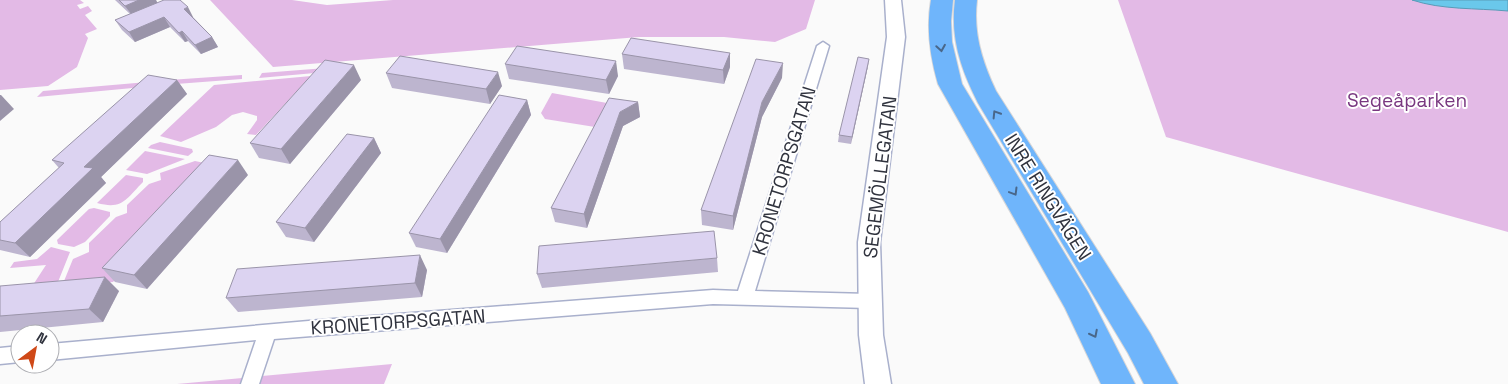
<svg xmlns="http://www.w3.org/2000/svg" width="1508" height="384" font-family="'Space Grotesk',sans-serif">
<rect width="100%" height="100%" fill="#fafafa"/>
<!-- green -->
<g fill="#e3bae6">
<polygon points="0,0 80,0 84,3 77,5 80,9 88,6 92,11 85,15 97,29 85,34 88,38 77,67 48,86 0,90"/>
<polygon points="210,0 292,0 327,5 393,0 815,0 806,29 775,42 724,37 639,37 273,67"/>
<polygon points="1118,0 1508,0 1508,232 1166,137"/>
<polygon points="326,68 326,72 259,78 262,73"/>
<polygon points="242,75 242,79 163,85 169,80"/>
<polygon points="311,76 256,135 247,134 257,120 257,116 243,112 232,115 216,127 181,142 160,136 214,85"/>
<polygon points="159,81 154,86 37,97 43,91"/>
<polygon points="552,93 607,103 595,127 545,119 541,113"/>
<polygon points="160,142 192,149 193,152 188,156 148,148 151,145"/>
<polygon points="145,151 185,159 147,174 126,170"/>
<polygon points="195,161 219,166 113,282 62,286 73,259 89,252 89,243 116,217 127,213 127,205 149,184 161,180 160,173"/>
<path d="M126,175L143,178V182C126,199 123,210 97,203Z"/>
<polygon points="94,208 110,212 110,216 85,242 74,247 58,244 57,240 89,209"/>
<polygon points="51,247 70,252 56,287 31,288 46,265 10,268 14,262 37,259"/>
<polygon points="392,364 384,384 177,384"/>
</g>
<!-- water -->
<path fill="#6ac8eb" stroke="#599bb7" d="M1412,0H1508V11C1476,8 1442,10 1412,0Z"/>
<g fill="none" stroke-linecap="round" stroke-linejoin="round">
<defs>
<g id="street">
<polygon points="823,42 829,46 755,291 869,294 875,296 877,301 875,306 869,308 713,304 274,339 259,384 241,384 256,340 50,360 50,344 320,320 713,290 738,291 817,46"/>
<polygon points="20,346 20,362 0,364 0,348"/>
</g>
<polygon id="secondary" points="885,0 901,0 905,37 880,242 883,335 891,384 865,384 859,335 858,242 887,37"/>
<g id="highway">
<path d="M931,0H953L951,21L952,42L962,84L1088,292L1135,384H1101L1065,308L938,84C930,56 926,29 931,0Z"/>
<path d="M955,0H977C973,33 982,61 996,91L1150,333L1178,384H1144L1128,353L978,103C961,70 950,38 955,0Z"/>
</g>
</defs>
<!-- street casing -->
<use href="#street" stroke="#a9b0cc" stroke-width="3"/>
<!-- secondary casing -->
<use href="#secondary" stroke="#a9b0cc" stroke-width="3"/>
<!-- highway casing -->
<use href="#highway" stroke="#d6d6d8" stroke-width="2"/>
<!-- street -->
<use href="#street" fill="#fff" fill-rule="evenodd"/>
<!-- secondary -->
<use href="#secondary" fill="#fff" fill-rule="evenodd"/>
<!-- highway -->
<use href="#highway" fill="#6fb5fb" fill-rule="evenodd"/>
</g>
<!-- wall -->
<g fill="#bdb5cf">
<polygon points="115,0 156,0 157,3 193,17 212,37 218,47 201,54 188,41 185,42 170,27 135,42 122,30 115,20 130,14"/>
<polygon points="730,53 730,67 724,84 624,69 622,54"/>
<polygon points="505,64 618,76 609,94 509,79"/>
<polygon points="868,66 851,144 838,142 839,135"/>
<polygon points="386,73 502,86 490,104 392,88"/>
<polygon points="782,78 762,117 733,230 702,225 701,210"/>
<polygon points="177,80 187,94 101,177 106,183 30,257 0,250 0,222 59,168 52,160"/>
<polygon points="361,80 290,164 259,158 250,143"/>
<polygon points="527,100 531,115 447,253 416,247 409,233"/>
<polygon points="638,102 640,117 623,126 587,228 555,222 551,208"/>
<polygon points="374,138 381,153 314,242 286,237 276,222"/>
<polygon points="248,175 147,289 115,282 102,268"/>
<polygon points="717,258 718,272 542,288 537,274"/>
<polygon points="427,270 422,297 238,312 226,298"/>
<polygon points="0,286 119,291 103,322 0,332"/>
</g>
<!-- shaded-wall -->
<g fill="#9a94a9">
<polygon points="139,0 156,0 158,4 132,15 125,6"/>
<polygon points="188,7 193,17 190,18 184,9"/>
<polygon points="164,17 170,27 135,42 129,32"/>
<polygon points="182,31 188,41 185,42 179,33"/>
<polygon points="212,37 218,47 201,54 195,45"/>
<polygon points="730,53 730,67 724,84 723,70"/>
<polygon points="869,59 868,66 851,144 852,137"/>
<polygon points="616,61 618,76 609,94 606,80"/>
<polygon points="783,63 782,78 762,117 733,230 733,216 762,102"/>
<polygon points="354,65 361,80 290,164 281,149"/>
<polygon points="498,72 502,86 490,104 486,89"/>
<polygon points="177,80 187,94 101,177 106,183 30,257 15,243 84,167"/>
<polygon points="0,95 1,95 14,109 0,121"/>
<polygon points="527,100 531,115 447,253 440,239"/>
<polygon points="638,102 640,117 623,126 587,228 584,214 620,112"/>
<polygon points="374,138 381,153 314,242 305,228"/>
<polygon points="238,160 248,175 147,289 134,275"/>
<polygon points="420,255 427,270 422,297 415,283"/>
<polygon points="105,277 119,291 103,322 89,309"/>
</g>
<!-- building -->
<g fill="#dcd3f1" stroke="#9a94a9">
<polygon points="119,0 139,0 125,6"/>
<polygon points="164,0 180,0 188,7 184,9 212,37 195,45 182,31 179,33 164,17 129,32 115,20"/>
<polygon points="631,38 730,53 723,70 622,54"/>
<polygon points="517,46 616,61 606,80 505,64"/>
<polygon points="400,56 498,72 486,89 386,73"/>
<polygon points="858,57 869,59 852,137 839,135"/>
<polygon points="756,59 783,63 762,102 733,216 701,210"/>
<polygon points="325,60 354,65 281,149 250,143"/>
<polygon points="148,75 177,80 84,167 93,168 15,243 0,240 0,222 64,163 52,160"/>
<polygon points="499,95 527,100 440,239 409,233"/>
<polygon points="609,98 638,102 620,112 584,214 551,208"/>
<polygon points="347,134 374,138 305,228 276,222"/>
<polygon points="209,155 238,160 134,275 102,268"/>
<polygon points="714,231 717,258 537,274 539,246"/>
<polygon points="420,255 415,283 226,298 237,269"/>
<polygon points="105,277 89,309 0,316 0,286"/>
</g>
<!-- one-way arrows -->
<defs><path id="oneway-chevron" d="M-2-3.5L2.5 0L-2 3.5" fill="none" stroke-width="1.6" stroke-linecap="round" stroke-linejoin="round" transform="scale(1.25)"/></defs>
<g stroke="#49678a">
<use href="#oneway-chevron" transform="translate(941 48) rotate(81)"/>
<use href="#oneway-chevron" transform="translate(996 114) rotate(-122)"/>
<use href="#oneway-chevron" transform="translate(1014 192) rotate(59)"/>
<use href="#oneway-chevron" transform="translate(1094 334) rotate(63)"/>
</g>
<g text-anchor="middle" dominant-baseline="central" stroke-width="4" stroke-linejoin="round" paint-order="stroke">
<!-- park labels -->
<g font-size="19" fill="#793880" stroke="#fff">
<text x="1407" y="100">Segeåparken</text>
</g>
<!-- street labels -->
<g font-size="19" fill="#30333e" stroke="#fff">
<text transform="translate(784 171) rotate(-73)">KRONETORPSGATAN</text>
<text transform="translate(880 177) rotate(-83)">SEGEMÖLLEGATAN</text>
<text transform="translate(1048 197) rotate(58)">INRE RINGVÄGEN</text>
<text transform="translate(398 322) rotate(-4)">KRONETORPSGATAN</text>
</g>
</g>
<!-- north arrow -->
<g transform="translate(35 349) rotate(32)"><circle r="24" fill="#ffffff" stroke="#acadb2"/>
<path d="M0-4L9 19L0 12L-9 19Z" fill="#cf4817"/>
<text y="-8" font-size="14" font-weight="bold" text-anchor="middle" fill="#30333e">N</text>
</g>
</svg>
